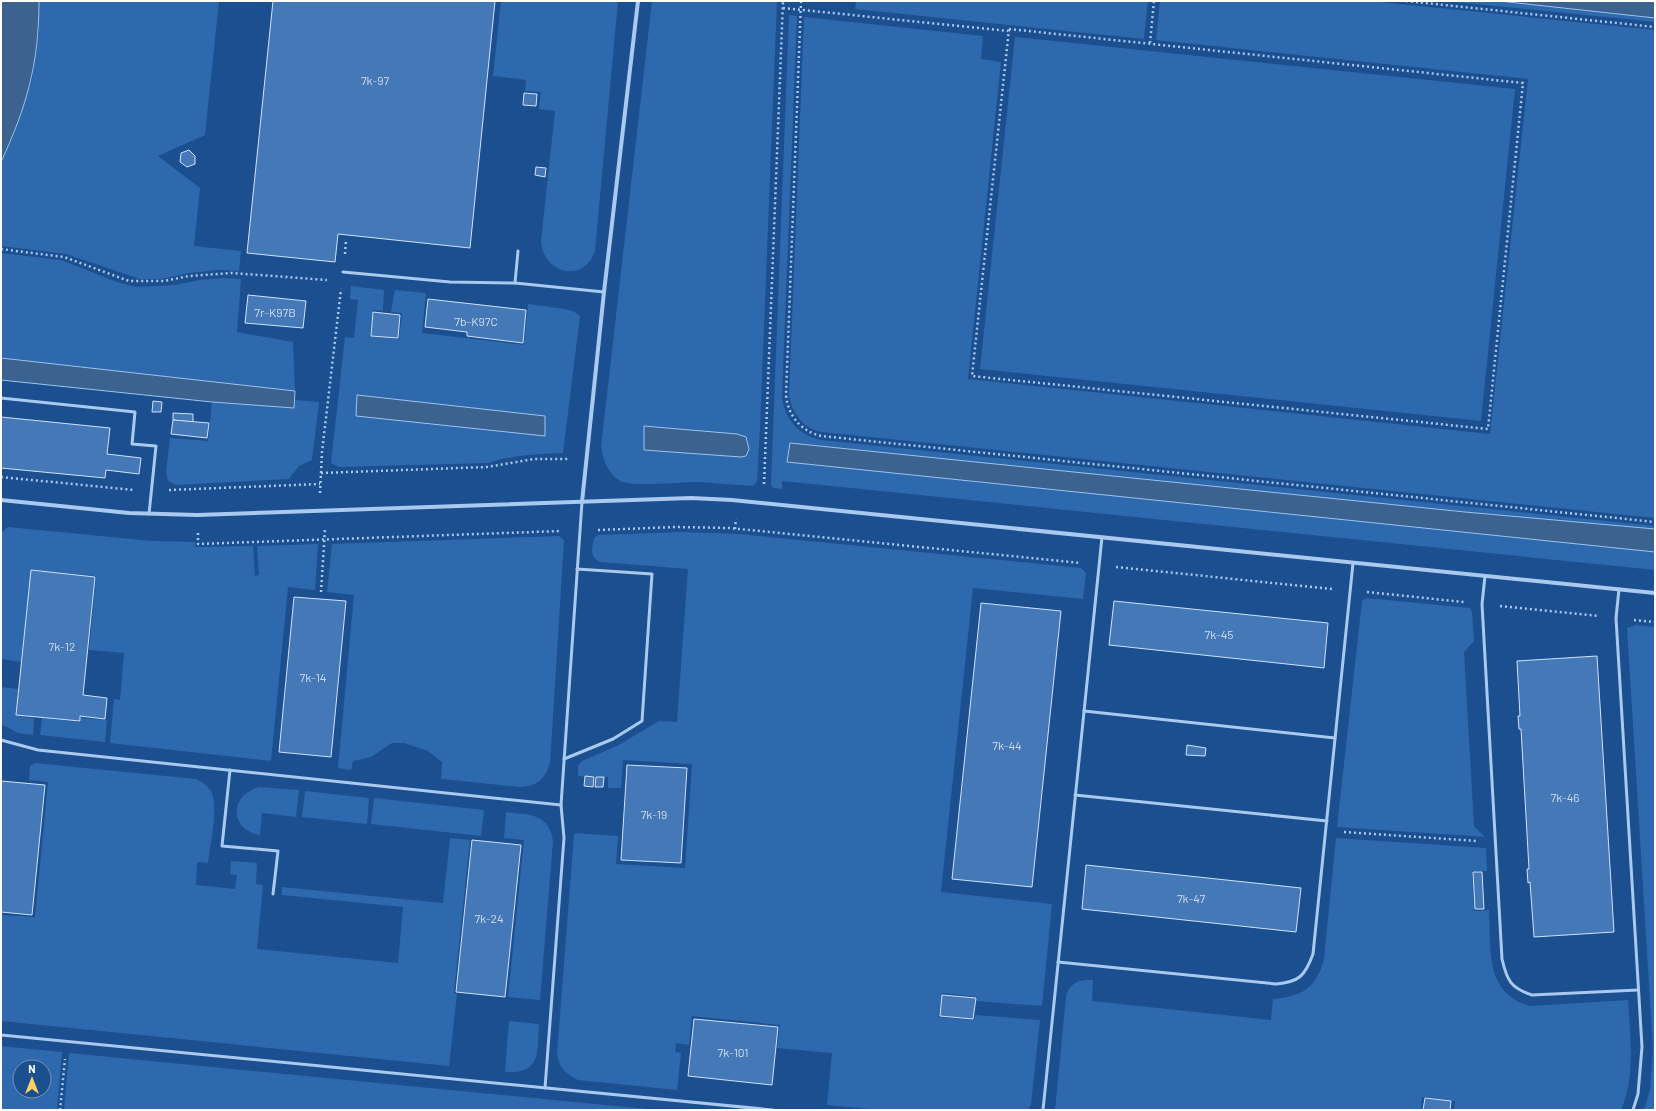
<svg xmlns="http://www.w3.org/2000/svg" width="1656" height="1111" font-family="Barlow,sans-serif">
<rect width="100%" height="100%" fill="#1b4f8f"/>
<!-- green -->
<g fill="#2e69ad" fill-rule="evenodd">
<polygon points="39,1 219,1 205,135 158,156 200,188 194,246 241,251 239,271 218,270 190,273 162,279 140,279 66,254 1,246 1,162 14,134 32,80 39,33"/>
<path d="M501,1H618L595,251C584,284 543,274 541,241L555,111L539,109L541,92L525,91L526,80L493,76Z"/>
<path d="M652,1H777L760,428L757,482L753,486C735,485 716,483 698,482C677,482 642,487 623,482C609,477 603,460 601,447ZM644,427L741,457L644,450Z"/>
<polygon points="856,1 1148,1 1144,39 855,9"/>
<path d="M1160,1H1370L1655,30V518L822,432C803,429 792,413 789,395L804,17L983,36L981,59L1001,62L968,379L1490,434L1528,79L1156,40Z"/>
<polygon points="1446,1 1499,1 1655,18 1655,22"/>
<path d="M789,15L797,16L782,396C784,418 798,435 821,440L1655,526V529L1465,512L790,443L787,462L1655,552V570L782,481V489L773,488L771,484Z"/>
<polygon points="1015,37 1515,89 1481,421 980,369"/>
<polygon points="1,253 61,260 117,282 136,287 176,285 199,280 224,278 241,279 237,332 293,342 295,391 1,358"/>
<path d="M351,286L384,290L383,311L373,310L370,336L399,339L402,313L391,312L395,290L426,293L422,333L524,345L528,304L565,309L573,311L580,316L563,453C538,454 512,455 489,463L339,467L331,463L345,337L354,338L358,300L350,299Z"/>
<polygon points="295,400 319,402 312,460 299,466 289,479 176,485 168,481 166,472 170,438 208,441 212,402 294,408"/>
<polygon points="8,527 152,541 195,542 195,547 253,546 255,576 259,575 257,546 318,544 315,590 288,587 271,761 110,743 114,699 120,700 124,653 89,650 96,576 31,570 21,662 1,659 1,533"/>
<path d="M682,532L740,534L1081,568L1086,573L1083,599L973,588L941,892L1052,904L1042,1006L976,1001L977,997L942,993L939,1017L974,1020L975,1015L1040,1020L1031,1104L1028,1110H880L827,1105L832,1053L777,1048L780,1025L692,1016L689,1045L676,1043L675,1052L681,1053L677,1090L578,1080C566,1074 559,1068 557,1054L574,835L575,833L618,836L616,864L685,868L692,764L623,760L621,788H608V777L578,776V766L582,761L617,746L659,721L677,722L688,569L600,562C589,557 592,548 594,538L598,535Z"/>
<path d="M559,536L564,540L550,763C545,779 538,786 520,787L441,779L442,762L428,751L404,743H392L371,757L353,761L351,770L338,768L354,595L327,592L332,544Z"/>
<polygon points="1366,598 1470,608 1472,613 1474,641 1464,652 1474,826 1485,837 1337,827 1362,601"/>
<polygon points="1636,625 1655,627 1655,1110 1644,1110 1650,1090 1653,1049 1627,628"/>
<polygon points="1,687 18,689 16,716 34,718 33,735 18,733 1,724"/>
<polygon points="42,718 81,722 81,718 107,720 105,742 40,735"/>
<path d="M35,763L196,779C202,782 207,785 211,791C219,807 210,845 208,863L197,862L196,885L235,889L237,875L230,874L231,861L257,863L256,884L263,885L257,949L398,963L403,907L282,895V887L443,903L450,838L470,840L454,993L457,994L449,1066L1,1021V915L35,917L48,782L29,780L30,766Z"/>
<path d="M259,787L299,790L296,817L262,813L260,835C229,830 229,795 259,787Z"/>
<polygon points="305,791 369,798 367,824 302,817"/>
<polygon points="374,798 484,810 481,836 371,824"/>
<path d="M506,812C529,815 549,813 553,841L540,1000L508,997L524,840L504,838Z"/>
<path d="M1336,838L1486,848L1487,871H1472L1474,911L1489,910C1491,948 1484,993 1530,1006L1628,1000C1630,1037 1636,1075 1621,1110H1454L1455,1101L1422,1097L1421,1110H1055L1066,997C1069,983 1080,979 1093,980L1092,1001L1271,1020L1273,999C1302,996 1316,989 1324,959Z"/>
<path d="M509,1021L539,1024C537,1052 542,1074 505,1072Z"/>
<path d="M1,1046L62,1052L57,1110H1ZM20,1067H44V1091H20Z"/>
<polygon points="69,1053 584,1103 659,1110 64,1110"/>
</g>
<!-- water -->
<g fill="#3c6290" stroke="#9cc4f0">
<path d="M1,1H39C39,63 27,106 1,162Z"/>
<polygon points="1499,1 1655,1 1655,18"/>
<polygon points="1,358 295,391 294,408 212,402 1,380"/>
<polygon points="357,395 545,416 545,436 356,416"/>
<polygon points="644,426 737,434 746,437 749,449 746,456 741,457 644,450"/>
<polygon points="790,443 1465,512 1655,529 1655,552 787,462"/>
</g>
<!-- building -->
<g fill="#4478b7" stroke="#cfe3fa">
<polygon points="273,1 495,1 470,248 338,234 335,262 247,253"/>
<polygon points="524,93 537,94 536,106 523,105"/>
<polygon points="189,150 195,156 195,164 187,167 180,162 181,153"/>
<polygon points="536,167 546,168 545,177 535,175"/>
<polygon points="248,295 306,301 303,328 245,323"/>
<polygon points="428,299 526,310 523,343 467,336 467,332 425,327"/>
<polygon points="373,312 400,315 398,338 371,336"/>
<polygon points="153,401 162,402 161,412 152,412"/>
<polygon points="173,413 193,414 193,422 173,420"/>
<polygon points="1,417 110,428 107,454 141,458 139,474 106,470 105,478 1,468"/>
<polygon points="173,420 209,423 207,438 171,434"/>
<polygon points="31,570 95,577 83,695 107,698 105,719 80,716 80,721 16,715"/>
<polygon points="294,597 346,601 331,757 279,752"/>
<polygon points="1114,601 1328,623 1324,668 1109,645"/>
<polygon points="981,603 1061,611 1032,887 952,879"/>
<polygon points="1597,656 1614,932 1534,937 1530,882 1528,883 1527,869 1529,869 1521,729 1519,729 1518,716 1520,716 1517,661"/>
<polygon points="1187,745 1206,748 1205,756 1186,755"/>
<polygon points="627,765 687,768 681,863 621,860"/>
<polygon points="585,776 594,777 593,787 584,786"/>
<polygon points="596,777 604,777 603,787 595,787"/>
<polygon points="1,781 45,785 32,915 1,912"/>
<polygon points="472,840 521,845 505,997 456,992"/>
<polygon points="1086,865 1301,888 1296,932 1082,909"/>
<polygon points="1473,872 1482,872 1484,909 1475,909"/>
<polygon points="942,995 976,998 973,1019 940,1016"/>
<polygon points="694,1019 778,1027 772,1085 688,1076"/>
<polygon points="1425,1098 1451,1101 1450,1110 1423,1110"/>
</g>
<g fill="none" stroke-linecap="round" stroke-linejoin="round">
<!-- path -->
<g stroke="#a9c9ee" stroke-width="2.5" stroke-dasharray="2 3" stroke-linecap="butt">
<path d="M801,1L786,395C788,416 801,431 821,436L1655,522"/>
<polyline points="1406,1 1655,27"/>
<polyline points="783,8 1008,31"/>
<polygon points="1009,29 1523,83 1488,429 972,376"/>
<polyline points="1150,43 1154,1"/>
<polyline points="1,249 64,257 129,281 164,281 189,276 232,273 327,280"/>
<polyline points="345,254 346,240"/>
<polyline points="321,473 487,467 534,459 568,459"/>
<polyline points="1,477 134,490"/>
<polyline points="764,484 783,1"/>
<polyline points="169,490 320,484"/>
<polyline points="320,493 322,452 341,289"/>
<polyline points="735,529 736,519"/>
<polyline points="598,530 676,527 729,528 1081,563"/>
<polyline points="198,533 198,544 561,531"/>
<polyline points="1116,567 1332,589"/>
<polyline points="321,592 325,529"/>
<polyline points="1367,592 1464,602"/>
<polyline points="1500,606 1599,616"/>
<polyline points="1634,620 1655,622"/>
<polyline points="1344,832 1477,841"/>
<polyline points="60,1110 65,1059"/>
</g>
<!-- service -->
<g stroke="#a9c9ee" stroke-width="3">
<polyline points="343,272 450,282 515,283 604,292"/>
<polyline points="515,283 518,251"/>
<polyline points="1,398 135,412 132,444 156,446 149,514"/>
<path d="M1485,576L1482,604L1502,959C1507,981 1511,988 1532,995L1638,990"/>
<polyline points="1619,589 1616,618 1642,1047 1638,1094 1633,1110"/>
<polyline points="1084,711 1335,738"/>
<polyline points="1,740 38,750 561,805"/>
<polyline points="564,759 613,739 642,721 652,574 577,569"/>
<polyline points="230,770 222,846 278,851 273,894"/>
<polyline points="1075,795 1327,821"/>
<path d="M1058,962L1276,984C1299,982 1305,976 1313,954L1353,563"/>
<polyline points="1,1035 773,1110"/>
<polyline points="545,1088 564,838 561,805 582,502"/>
<polyline points="1043,1110 1102,537"/>
</g>
<!-- minor -->
<g stroke="#a9c9ee" stroke-width="4">
<polyline points="1,500 129,513 197,515 691,498 732,500 1655,593"/>
<polyline points="582,502 604,292 638,1"/>
</g>
</g>
<g text-anchor="middle" dominant-baseline="central" stroke-width="3" stroke-linejoin="round" paint-order="stroke">
<!-- number labels -->
<g font-size="12" fill="#d0dded">
<text x="375" y="80">7k-97</text>
<text x="275" y="312">7r-K97B</text>
<text x="476" y="321">7b-K97C</text>
<text x="1219" y="634">7k-45</text>
<text x="62" y="646">7k-12</text>
<text x="313" y="677">7k-14</text>
<text x="1007" y="745">7k-44</text>
<text x="1565" y="797">7k-46</text>
<text x="654" y="814">7k-19</text>
<text x="1191" y="898">7k-47</text>
<text x="489" y="918">7k-24</text>
<text x="733" y="1052">7k-101</text>
</g>
</g>
<!-- border -->
<rect width="1656" height="1111" fill="none" stroke="#ffffff" stroke-width="4"/>
<!-- north arrow -->
<g transform="translate(32 1079)"><circle r="19" fill="#1b4f8f" stroke="#7695bc"/>
<path d="M0-3L7 15L0 10L-7 15Z" fill="#ffd166"/>
<text y="-6" font-size="11" font-weight="bold" text-anchor="middle" fill="#ffffff">N</text>
</g>
</svg>
